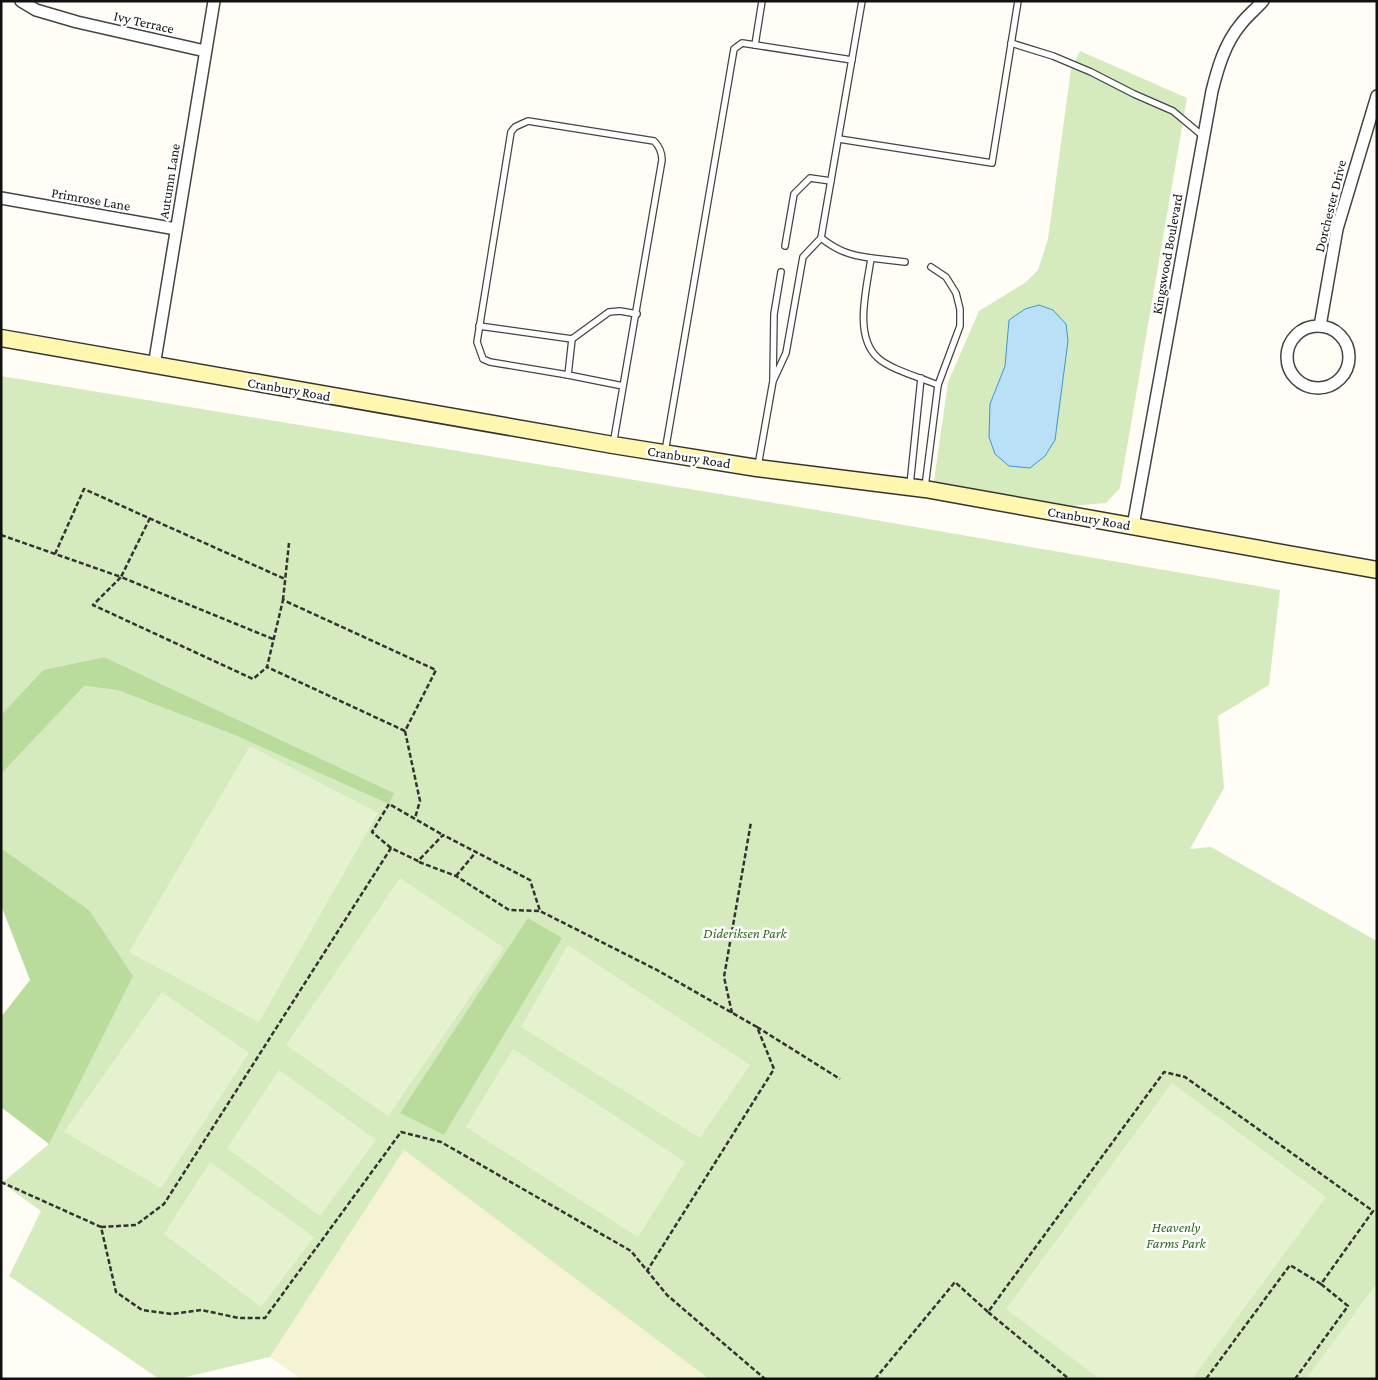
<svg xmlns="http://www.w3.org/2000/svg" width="1378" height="1380" font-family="'Crimson Pro',serif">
<rect width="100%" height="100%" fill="#fffdf5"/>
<!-- farmland -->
<polygon fill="#f6f3d4" points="404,1150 709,1379 301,1379 270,1357"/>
<!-- green -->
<g fill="#d5ebbd">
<polygon points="1080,51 1187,98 1120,488 1106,503 1071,506 934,481 948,382 979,311 1026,282 1038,270 1048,239 1071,69"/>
<polygon points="1,376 817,510 1280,590 1269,685 1218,716 1224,788 1190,849 1211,847 1377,941 1377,1379 709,1379 404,1150 270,1357 178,1379 159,1379 9,1276 41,1211 2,1183 49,1144 89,910 1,848 1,774 83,686 117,690 237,736 394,793 104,657 43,670 1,715"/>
</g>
<!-- forest -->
<g fill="#b9dc9c">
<polygon points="104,657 394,793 389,804 237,736 117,690 84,686 1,774 1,715 43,670"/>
<polygon points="1,848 89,910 133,976 49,1144 1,1107 1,1017 30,980 1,905"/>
<polygon points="528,918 562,938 444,1135 400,1113"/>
</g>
<!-- pitch -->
<g fill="#e6f2cf">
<polygon points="250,746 378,813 259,1022 129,952"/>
<polygon points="400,878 504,948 388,1116 286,1045"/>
<polygon points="568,945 750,1065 700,1138 521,1027"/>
<polygon points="162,992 249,1053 161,1188 64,1132"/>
<polygon points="513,1049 685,1162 638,1237 466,1127"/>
<polygon points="279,1070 376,1140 320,1216 227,1148"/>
<polygon points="1172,1083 1326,1197 1192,1379 1100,1379 1006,1309"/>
<polygon points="210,1162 314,1237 261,1307 164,1234"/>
<polygon points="1377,1283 1377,1379 1306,1379"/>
</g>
<!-- water -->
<polygon fill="#b9e0f7" stroke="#3f96cf" points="1039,305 1053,310 1066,324 1068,341 1055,440 1045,456 1030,468 1009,466 995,454 989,437 990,404 1005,366 1009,320 1025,309"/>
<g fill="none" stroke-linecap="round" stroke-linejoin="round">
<defs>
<g id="lane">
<polyline points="762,1 755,45 852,60"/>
<path d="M862,1L821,238C838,251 849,255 871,258"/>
<polyline points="1011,43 1053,56 1091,72 1134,94 1173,111 1204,137"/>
<polyline points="839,139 992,163 1018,1"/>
<polyline points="785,246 794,194 810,178 831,181"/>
<path d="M905,262L871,258C867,288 853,336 878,358C891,370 922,378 938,385"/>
<polyline points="479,326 572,339 568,375"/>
<polyline points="572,339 609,312 620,311 637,314"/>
<polyline points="773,380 774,314 781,272"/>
<path d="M613,445L662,160C662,152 660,147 654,141L528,121L515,127L511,132L477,342L483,359L490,362L568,375L623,386"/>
<polyline points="665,452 734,49 742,43 755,45"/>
<polyline points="758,466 773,381 786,353 803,257 821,238"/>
<polyline points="910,485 921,378"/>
<polyline points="925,487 938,385 960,326 960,309 956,293 946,277 931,267"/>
</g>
<g id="street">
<polyline points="21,1 36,10 77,22 205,51"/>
<polyline points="1,198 176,229"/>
<polyline points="1320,326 1337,229 1377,96"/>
<circle cx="1318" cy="357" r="31"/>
<polyline points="154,366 214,1"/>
<path d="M1133,526L1212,91C1218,67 1225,43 1241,24C1247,16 1256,9 1263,1"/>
</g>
<polyline id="secondary" points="1,338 613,445 757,468 925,489 1377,570"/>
</defs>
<!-- lane casing -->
<use href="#lane" stroke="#444" stroke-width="8"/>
<!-- street casing -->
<use href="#street" stroke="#444" stroke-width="14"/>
<!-- secondary casing -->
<use href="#secondary" stroke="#333" stroke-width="19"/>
<!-- path -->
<g stroke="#333" stroke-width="2.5" stroke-dasharray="5 2.5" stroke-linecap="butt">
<polyline points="150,518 121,577 273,639"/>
<polyline points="1,535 121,577 93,605 253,679 267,667"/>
<polyline points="55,554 84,489 285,579"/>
<polyline points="283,600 289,543"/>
<polyline points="405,731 267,667 283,600 436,670 405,731 420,801 415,818"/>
<polyline points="391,848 372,832 389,804 443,835"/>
<polyline points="419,862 456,876 509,910 540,911"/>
<polyline points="456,876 476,852"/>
<polyline points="732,1013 724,977 751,822"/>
<polyline points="757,1027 840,1079"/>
<polyline points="1,1182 101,1227 116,1292 142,1310 172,1314 201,1310 239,1318 265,1318 401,1132 441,1142 631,1251 667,1295 765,1379"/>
<polyline points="101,1227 136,1225 164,1204 391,848 418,861 443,835 530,880 540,911 657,970 757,1027 774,1069 647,1271"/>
<polyline points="988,1312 1069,1379"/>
<polyline points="875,1379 955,1282 988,1312 1164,1072 1185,1077 1373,1211 1321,1284 1290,1265 1206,1379"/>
<polyline points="1295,1379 1348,1306 1321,1284"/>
</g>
<!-- lane -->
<use href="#lane" stroke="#fff" stroke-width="5.5"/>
<!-- street -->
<use href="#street" stroke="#fff" stroke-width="11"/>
<!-- secondary -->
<use href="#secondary" stroke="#fff6b0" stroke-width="16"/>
</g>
<g text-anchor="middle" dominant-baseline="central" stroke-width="5" stroke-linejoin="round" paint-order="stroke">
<!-- street labels -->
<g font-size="14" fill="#111" stroke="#fff">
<text transform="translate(144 22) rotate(13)">Ivy Terrace</text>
<text transform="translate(169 181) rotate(-81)">Autumn Lane</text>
<text transform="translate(91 199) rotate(10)">Primrose Lane</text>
<text transform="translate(1330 206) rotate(-76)">Dorchester Drive</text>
<text transform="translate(1167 254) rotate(-80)">Kingswood Boulevard</text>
<text transform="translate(289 389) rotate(10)">Cranbury Road</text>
<text transform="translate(689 457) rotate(9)">Cranbury Road</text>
<text transform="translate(1089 518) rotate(10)">Cranbury Road</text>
</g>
<!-- park labels -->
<g font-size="14" font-style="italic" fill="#2f6b1f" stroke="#fff">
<text x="745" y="933">Dideriksen Park</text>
<text x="1176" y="1227">Heavenly<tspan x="1176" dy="16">Farms Park</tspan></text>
</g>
</g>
<!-- border -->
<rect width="1378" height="1380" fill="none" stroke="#111111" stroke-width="5"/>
</svg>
